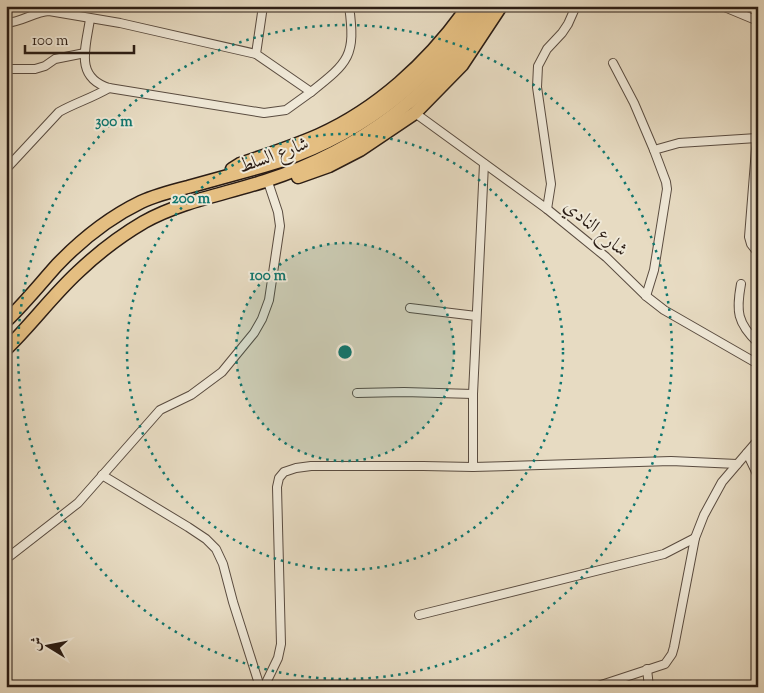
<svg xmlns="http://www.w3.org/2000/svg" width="764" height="693" font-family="'Sorts Mill Goudy',Amiri,serif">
<rect width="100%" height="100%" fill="#e7dbc2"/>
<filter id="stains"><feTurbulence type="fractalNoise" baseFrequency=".004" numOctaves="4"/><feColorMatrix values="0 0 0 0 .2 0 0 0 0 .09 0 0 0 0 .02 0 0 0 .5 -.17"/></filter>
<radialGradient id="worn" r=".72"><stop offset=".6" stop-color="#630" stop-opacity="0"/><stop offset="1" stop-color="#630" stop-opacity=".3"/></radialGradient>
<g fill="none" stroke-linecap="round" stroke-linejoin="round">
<defs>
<g id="minor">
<polyline points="722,6 758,21"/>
<path d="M90,19C86,47 74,77 109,88L264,113L286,110L311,92L256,54L263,6"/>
<path d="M6,23C22,22 34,12 49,11L120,23L256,54"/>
<polyline points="613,63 634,103 654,150"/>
<polyline points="6,69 35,69 45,66 55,59 85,53"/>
<path d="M311,92C349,62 356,56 349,6"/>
<polyline points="415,113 547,209 606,257 646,296 664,310 758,364"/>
<polyline points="758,124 749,237 751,244 758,253"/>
<path d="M6,169L59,112C75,103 92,98 109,88"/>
<polyline points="547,209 551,184 537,87 538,66 547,49 562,33 568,24 576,6"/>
<path d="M741,284C736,311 737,323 758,343"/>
<polyline points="646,296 654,270 667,189 666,182 654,150 679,143 757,138"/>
<polyline points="410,308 476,316"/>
<polyline points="357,393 404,392 473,394"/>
<polyline points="747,453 758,476"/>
<polyline points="473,467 473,394 484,164"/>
<polyline points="102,475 188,527 206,539 216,549 223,564 233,602 260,687"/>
<polyline points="6,559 78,503 160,410 191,395 222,372 254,333 262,319 269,300 280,226 278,212 269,185"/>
<polyline points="419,615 664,554 695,538 704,515 722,482 758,440"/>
<polyline points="647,669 649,687"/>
<polyline points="264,687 278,658 281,644 277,487 279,478 284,472 296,468 311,466 423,466 473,467 671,461 737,464"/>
<polyline points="595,687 665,664 672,654 674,647 695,538"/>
</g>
<g id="primary">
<path d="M232,169L240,164C267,155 294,146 319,135C377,109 427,63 464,12"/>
<polyline points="298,177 329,166 360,150 415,113 462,65 501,6"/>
<path d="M6,321C24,304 40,284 57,265C81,240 110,217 141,202C156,195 172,191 188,187C213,180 239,173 264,166C351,141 431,84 477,6"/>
<path d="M6,349C31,325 52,296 78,272C98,253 120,236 144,222C182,201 225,194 265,181C358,151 441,92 489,6"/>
</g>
</defs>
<!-- minor casing -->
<use href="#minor" stroke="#5a4c40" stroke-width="10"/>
<!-- primary casing -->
<use href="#primary" stroke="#2b1d15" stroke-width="15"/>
<!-- minor -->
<use href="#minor" stroke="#efe8d7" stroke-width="8"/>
<!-- primary -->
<use href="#primary" stroke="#e4be81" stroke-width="12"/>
</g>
<!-- distance rings -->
<circle cx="345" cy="352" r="109" fill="#0f766e" fill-opacity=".12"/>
<g fill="none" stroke="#0f766e" stroke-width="2.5" stroke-dasharray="2.5 5">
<circle cx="345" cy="352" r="109"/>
<circle cx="345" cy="352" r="218"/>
<circle cx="345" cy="352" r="327"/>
</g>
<g text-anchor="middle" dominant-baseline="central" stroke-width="4" stroke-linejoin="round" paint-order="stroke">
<!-- street labels -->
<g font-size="19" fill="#2b1d15" stroke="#efe8d7">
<text transform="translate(274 156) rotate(-20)">شارع السلط</text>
<text transform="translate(595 229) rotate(40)">شارع النادي</text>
</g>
</g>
<circle cx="345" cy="352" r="8" fill="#0f766e" stroke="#efe8d7" stroke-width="2.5"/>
<g font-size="15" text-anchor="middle" font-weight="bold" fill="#0f766e" stroke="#efe8d7" stroke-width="4" stroke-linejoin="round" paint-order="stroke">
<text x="114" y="126">300 m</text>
<text x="191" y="203">200 m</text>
<text x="268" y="280">100 m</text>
</g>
<!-- margin -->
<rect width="764" height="693" fill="none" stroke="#e7dbc2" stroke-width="25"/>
<rect x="8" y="8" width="749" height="678" fill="none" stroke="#2b1d15" stroke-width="2.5"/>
<rect x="12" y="12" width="739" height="668" fill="none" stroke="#2b1d15"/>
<!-- north arrow -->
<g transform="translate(48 646) rotate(280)" stroke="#efe8d7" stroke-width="4" paint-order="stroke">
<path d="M0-4L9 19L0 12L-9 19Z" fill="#2b1d15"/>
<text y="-8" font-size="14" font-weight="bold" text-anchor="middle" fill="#2b1d15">ش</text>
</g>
<!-- scale -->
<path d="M25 45v8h109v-8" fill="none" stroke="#2b1d15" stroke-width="2.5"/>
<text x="32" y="45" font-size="15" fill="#2b1d15" stroke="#efe8d7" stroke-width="4" paint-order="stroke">100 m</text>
<rect width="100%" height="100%" filter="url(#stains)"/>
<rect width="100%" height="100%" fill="url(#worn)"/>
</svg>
